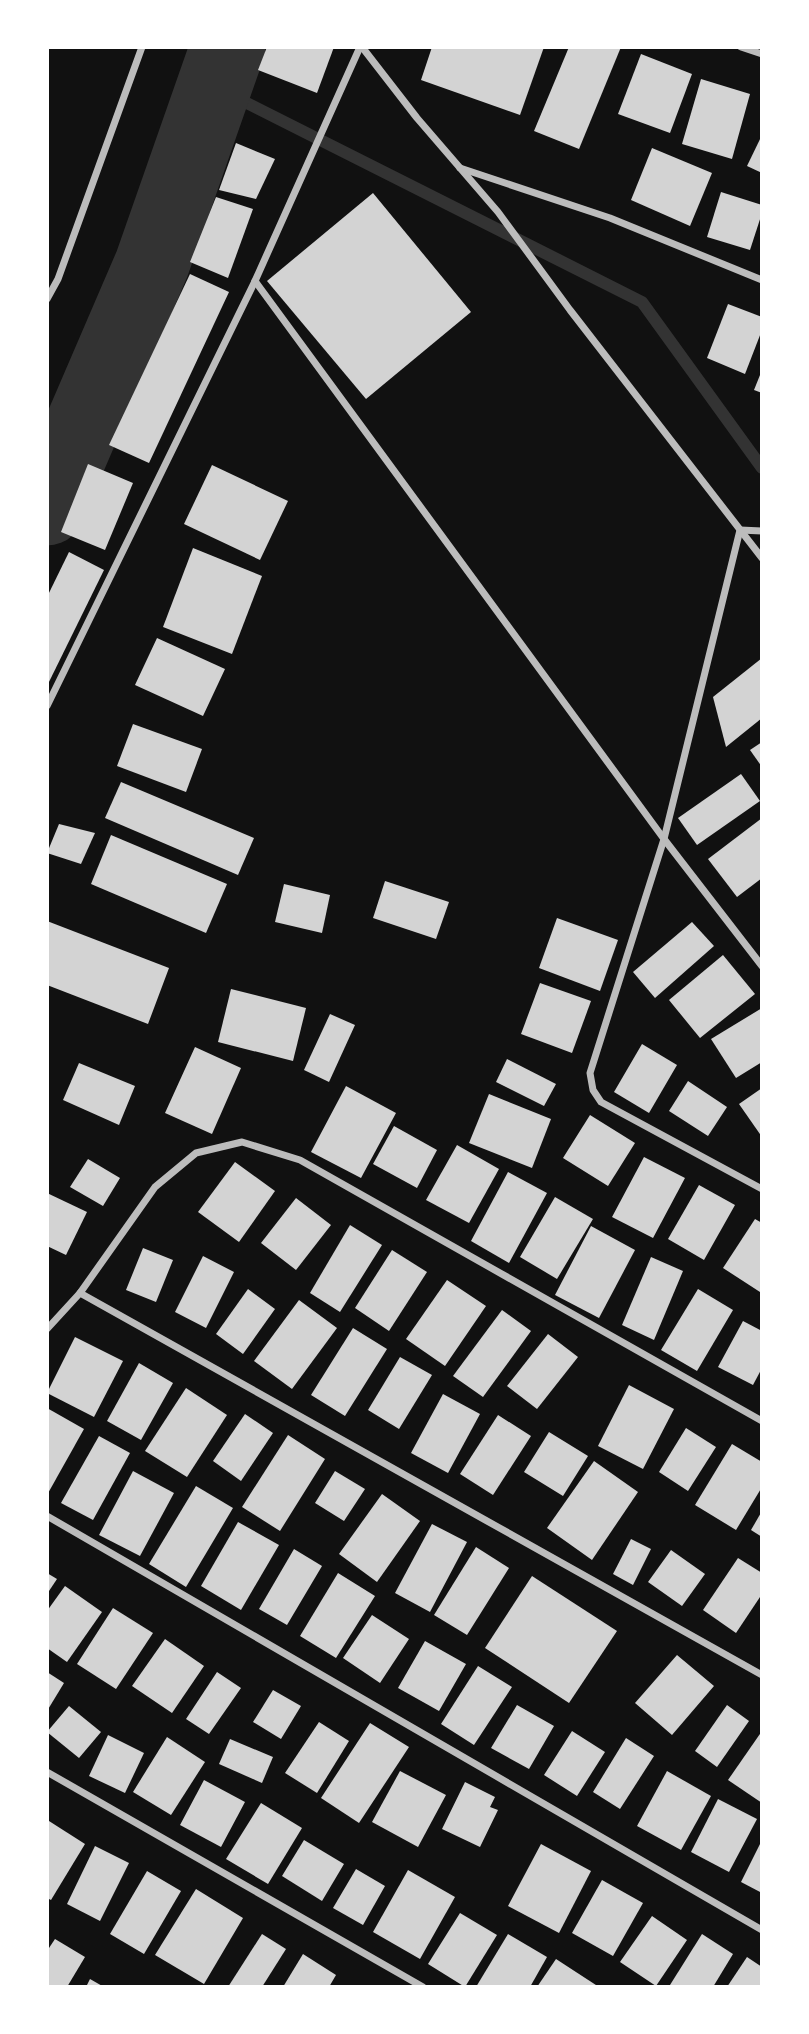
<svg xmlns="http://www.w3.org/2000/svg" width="809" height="2034" font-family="'Golos Text',sans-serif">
<rect width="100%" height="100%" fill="#111"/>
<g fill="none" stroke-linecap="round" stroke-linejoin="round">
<!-- stream -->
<polyline stroke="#333" stroke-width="12" points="213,86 642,302 762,468"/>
<!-- river -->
<polyline stroke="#333" stroke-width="75" points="47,508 152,264 228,47"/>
</g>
<!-- building -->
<g fill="#d3d3d3">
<polygon points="267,47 334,47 317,93 258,70"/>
<polygon points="432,47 544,47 520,115 421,80"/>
<polygon points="569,47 621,47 579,149 534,131"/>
<polygon points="641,54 692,74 670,133 618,114"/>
<polygon points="701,79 750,94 732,159 682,144"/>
<polygon points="762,135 762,173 747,166"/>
<polygon points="236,143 275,159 256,199 219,190"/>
<polygon points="652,148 712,173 690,226 631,200"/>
<polygon points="721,192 762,205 762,213 750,250 707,237"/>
<polygon points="373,193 471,312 366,399 267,281"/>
<polygon points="216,197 253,209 228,278 190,262"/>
<polygon points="190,274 229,292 149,463 109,445"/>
<polygon points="728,304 762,317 762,330 745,374 707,358"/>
<polygon points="762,370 762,393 754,390"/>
<polygon points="88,464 133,483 105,550 61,532"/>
<polygon points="212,465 288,501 260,560 184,524"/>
<polygon points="193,548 262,576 232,654 163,627"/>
<polygon points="69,552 104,570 47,686 47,597"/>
<polygon points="157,638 225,669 203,716 135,685"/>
<polygon points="762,658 762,718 726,747 713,697"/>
<polygon points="133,724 202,749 186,792 117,766"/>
<polygon points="762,742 762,767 750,750"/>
<polygon points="741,774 760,801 697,845 678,818"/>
<polygon points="121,782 254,838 238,875 105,818"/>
<polygon points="762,818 762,878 737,897 708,859"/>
<polygon points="59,824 95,833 81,864 47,853"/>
<polygon points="111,835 227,884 206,933 91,884"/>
<polygon points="385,881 449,902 436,939 373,918"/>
<polygon points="284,884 330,895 322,933 275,922"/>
<polygon points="557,918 618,940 600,991 539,968"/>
<polygon points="47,921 169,968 148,1024 47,985"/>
<polygon points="692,922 714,946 655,998 633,972"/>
<polygon points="723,955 755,994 700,1038 669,1000"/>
<polygon points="540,983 591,1001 572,1053 521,1034"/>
<polygon points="231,989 306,1008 293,1061 218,1042"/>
<polygon points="762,1008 762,1062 736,1078 711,1039"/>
<polygon points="330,1014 355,1025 329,1082 304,1070"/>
<polygon points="642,1044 677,1065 649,1113 614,1092"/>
<polygon points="195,1047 241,1068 212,1134 165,1113"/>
<polygon points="507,1059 556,1084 544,1106 496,1082"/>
<polygon points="79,1063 135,1086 119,1125 63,1100"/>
<polygon points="688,1081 727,1107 708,1136 669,1111"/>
<polygon points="346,1086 396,1113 361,1178 311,1152"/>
<polygon points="762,1088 762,1137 739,1104"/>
<polygon points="489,1094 551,1119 532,1168 469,1143"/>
<polygon points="590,1115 635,1143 608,1186 563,1158"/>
<polygon points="394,1126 437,1150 417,1188 373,1164"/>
<polygon points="457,1145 499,1169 469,1223 426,1200"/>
<polygon points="644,1157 685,1178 653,1238 612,1217"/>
<polygon points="88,1159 120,1178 103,1206 70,1187"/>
<polygon points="235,1162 275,1191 239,1242 198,1212"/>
<polygon points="508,1172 547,1193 509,1263 471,1241"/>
<polygon points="699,1185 735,1205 704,1260 668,1239"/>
<polygon points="47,1193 87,1212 66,1255 47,1246"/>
<polygon points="555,1197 593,1219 557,1279 520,1257"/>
<polygon points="296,1198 331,1225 296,1270 261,1243"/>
<polygon points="755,1219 762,1223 762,1289 760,1292 723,1268"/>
<polygon points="350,1225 382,1245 340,1312 310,1293"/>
<polygon points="591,1226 635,1250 599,1318 555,1295"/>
<polygon points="143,1248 173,1260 156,1302 126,1290"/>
<polygon points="392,1250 427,1272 389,1331 355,1308"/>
<polygon points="203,1256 234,1272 206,1328 175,1312"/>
<polygon points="651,1257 683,1271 654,1340 622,1325"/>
<polygon points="447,1280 486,1306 445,1366 406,1339"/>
<polygon points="248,1289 275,1309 243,1354 216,1334"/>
<polygon points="698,1289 733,1310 697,1371 661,1350"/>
<polygon points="299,1300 337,1328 292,1389 254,1361"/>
<polygon points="502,1310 531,1331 483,1397 453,1376"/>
<polygon points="743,1321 762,1331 762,1368 753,1385 718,1367"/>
<polygon points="353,1328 387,1349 345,1416 311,1395"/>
<polygon points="548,1334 578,1357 537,1409 507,1386"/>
<polygon points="75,1337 123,1361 94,1417 47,1393"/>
<polygon points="400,1357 432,1375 399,1429 368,1410"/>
<polygon points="139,1363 173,1383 141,1440 107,1421"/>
<polygon points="629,1385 674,1409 643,1469 598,1446"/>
<polygon points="186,1388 227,1415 187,1477 145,1451"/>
<polygon points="443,1394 480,1414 448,1473 411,1453"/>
<polygon points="47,1408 84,1429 47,1495"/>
<polygon points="245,1414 273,1433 241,1481 213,1461"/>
<polygon points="498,1415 531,1436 493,1495 460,1474"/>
<polygon points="686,1428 716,1447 688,1491 659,1472"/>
<polygon points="549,1432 588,1456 563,1496 524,1472"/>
<polygon points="288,1435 325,1459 280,1531 242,1507"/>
<polygon points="99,1436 130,1453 93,1520 61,1503"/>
<polygon points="732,1444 762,1462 762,1487 736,1530 695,1505"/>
<polygon points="594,1461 638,1492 592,1560 547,1528"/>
<polygon points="133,1471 174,1493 140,1556 99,1535"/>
<polygon points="335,1471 365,1489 344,1521 315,1503"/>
<polygon points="196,1486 233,1508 186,1587 149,1564"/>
<polygon points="382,1494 420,1521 377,1582 339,1554"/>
<polygon points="762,1511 762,1537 751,1530"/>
<polygon points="238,1522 279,1545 241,1610 201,1586"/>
<polygon points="432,1524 467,1542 430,1612 395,1593"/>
<polygon points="631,1539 651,1549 633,1585 613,1574"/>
<polygon points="476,1547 509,1568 467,1635 434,1615"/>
<polygon points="294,1549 322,1566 287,1625 259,1609"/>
<polygon points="671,1550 705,1574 682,1606 648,1582"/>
<polygon points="738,1558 762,1573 762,1594 736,1633 703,1610"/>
<polygon points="47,1573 57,1579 47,1594"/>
<polygon points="338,1573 375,1596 336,1658 300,1636"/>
<polygon points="532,1576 617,1631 569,1703 485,1648"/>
<polygon points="65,1586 102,1612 67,1662 47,1648 47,1611"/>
<polygon points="113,1608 153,1633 116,1689 77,1664"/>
<polygon points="372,1615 409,1639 380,1683 343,1658"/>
<polygon points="165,1639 204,1666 172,1713 132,1686"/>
<polygon points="425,1641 466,1664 439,1711 398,1688"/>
<polygon points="677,1655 714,1686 672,1735 635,1703"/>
<polygon points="478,1666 512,1687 474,1745 441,1724"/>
<polygon points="47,1672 64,1683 47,1711"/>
<polygon points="217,1672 241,1688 209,1734 186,1719"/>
<polygon points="273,1690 301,1706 281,1739 253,1722"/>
<polygon points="517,1705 554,1726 529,1769 491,1748"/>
<polygon points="727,1705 749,1721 717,1767 695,1751"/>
<polygon points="69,1706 101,1732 79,1758 47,1732"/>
<polygon points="319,1722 349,1741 317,1793 285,1773"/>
<polygon points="370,1723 409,1747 359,1823 321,1798"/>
<polygon points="572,1731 605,1752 577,1796 544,1775"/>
<polygon points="762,1731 762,1803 728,1780"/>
<polygon points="108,1735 144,1753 125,1793 89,1776"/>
<polygon points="167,1737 205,1762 171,1815 133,1792"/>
<polygon points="626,1738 654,1756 620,1809 593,1792"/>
<polygon points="230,1739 273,1757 262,1783 219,1764"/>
<polygon points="400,1771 446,1795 418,1847 372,1822"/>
<polygon points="667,1771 711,1796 681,1850 637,1826"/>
<polygon points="204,1780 245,1802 221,1847 180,1825"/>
<polygon points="465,1782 495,1797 490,1807 498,1810 480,1847 442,1829"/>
<polygon points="718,1799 757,1819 729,1872 691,1852"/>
<polygon points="261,1803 302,1828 268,1884 226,1859"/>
<polygon points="49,1821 85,1844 51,1900 47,1898"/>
<polygon points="304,1840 344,1864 322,1901 282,1876"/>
<polygon points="762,1840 762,1893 741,1882"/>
<polygon points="541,1844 591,1871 559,1933 508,1906"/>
<polygon points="95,1846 129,1863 100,1921 67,1904"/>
<polygon points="356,1869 385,1886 363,1925 333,1908"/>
<polygon points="408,1870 455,1897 420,1959 373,1932"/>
<polygon points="147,1871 181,1891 144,1954 110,1934"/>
<polygon points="602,1880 643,1903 613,1956 572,1933"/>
<polygon points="196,1889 243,1918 204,1984 155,1955"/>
<polygon points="460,1913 497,1935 465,1987 428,1964"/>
<polygon points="652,1916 687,1940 656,1986 620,1962"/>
<polygon points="262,1934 286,1949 262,1987 228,1987"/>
<polygon points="508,1934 547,1957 530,1987 476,1987"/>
<polygon points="702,1934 733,1954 713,1987 672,1987 670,1985"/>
<polygon points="55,1939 85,1957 67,1987 47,1987 47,1951"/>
<polygon points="303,1954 336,1975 329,1987 283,1987"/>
<polygon points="747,1957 762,1967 762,1987 727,1987"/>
<polygon points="556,1959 599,1987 537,1987"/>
<polygon points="90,1979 104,1987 86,1987"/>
</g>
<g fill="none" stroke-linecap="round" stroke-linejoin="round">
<!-- minor -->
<g stroke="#bcbcbc" stroke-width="7">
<polyline points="362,47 417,118 498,212 570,310 762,558"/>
<polyline points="741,47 762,54"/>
<polyline points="460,168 610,218 762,280"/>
<polyline points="255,281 664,839 762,966"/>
<polyline points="47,299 58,279 142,47"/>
<polyline points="762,531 740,530 664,839 590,1073 593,1090 601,1102 762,1189"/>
<polyline points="47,706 255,281 360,47"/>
<polyline points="80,1293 762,1675"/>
<polyline points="47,1329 80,1293 155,1187 196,1153 242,1142 300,1160 762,1421"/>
<polyline points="47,1516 762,1930"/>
<polyline points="47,1772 423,1987"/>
</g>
</g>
<!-- border -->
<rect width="809" height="2034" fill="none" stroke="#ffffff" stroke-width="98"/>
</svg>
